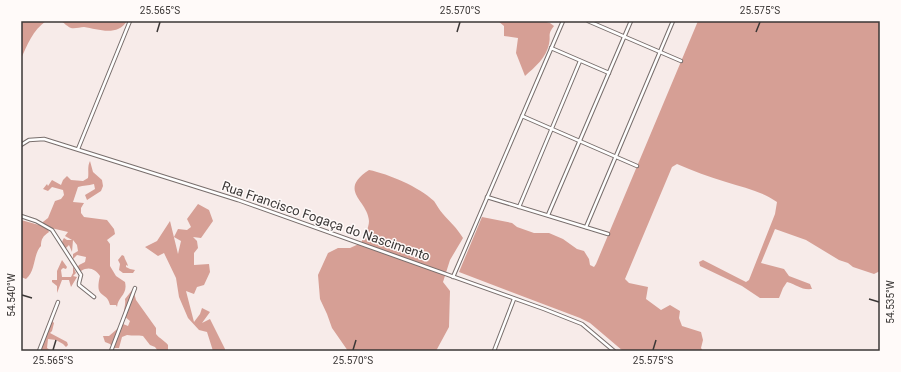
<svg xmlns="http://www.w3.org/2000/svg" width="901" height="372" font-family="Roboto,sans-serif">
<rect width="100%" height="100%" fill="#f7ebe9"/>
<!-- forest -->
<g fill="#d69f95">
<path d="M21,21H46C33,30 27,45 21,59Z"/>
<path d="M61,21H127C117,37 98,29 84,27C80,27 75,29 71,28C68,27 64,23 61,21Z"/>
<path d="M498,21H543L550,23L554,26C547,35 551,35 549,44C546,58 535,67 525,76L516,53L518,38L504,36V26Z"/>
<path d="M698,21H880V271L874,274L853,267L848,263L839,260L806,240L775,229L761,263L784,269L789,276L810,284L812,289C800,290 798,285 787,282L783,288L779,298H760L742,286L700,266L699,262L703,260L746,282L749,280L775,214L777,202C762,191 744,188 726,182C709,177 693,171 677,164L672,167L625,279L629,283L648,287L646,299L661,310L670,305L680,311L679,318L682,326L701,332L703,340L701,348L703,351H623L590,323L580,318L459,272L482,217L512,223L517,227L534,233H549L563,239L577,249L584,251L589,259L590,265L594,267L596,264Z"/>
<path d="M90,161L93,172L102,180L103,186L101,191L87,200L85,195L95,189L94,184C88,186 84,185 78,187L73,202L84,203L81,208V213L84,217L107,220L114,229L115,234L107,240L110,244V266L116,276L125,282C128,295 118,296 117,307L116,305H110C107,290 94,300 100,276C95,269 89,266 81,271L76,270L79,265L85,262L86,257L77,255L73,259V254L78,251L77,245L73,240L72,252L69,245L65,249C62,246 61,242 64,238L67,240H72L65,236L68,232L47,227L49,232C43,236 41,239 41,246C33,254 36,271 26,279L21,277V220L39,225L48,218L55,201L61,199L64,195L63,190L52,187L48,191L43,189L47,184L48,186L52,180L61,185L63,180L67,176L71,180L83,181L88,178C89,172 87,167 90,161Z"/>
<path d="M369,170C389,174 419,187 434,201C437,205 439,210 443,214C450,222 457,228 463,238L450,260L443,282L450,291L449,327L436,351H348L332,328L327,314L320,299L318,275L328,253L338,248H350L361,243C364,237 369,228 369,221C368,200 337,191 369,170Z"/>
<polygon points="198,204 209,210 213,221 201,238 193,237 197,241 198,248 194,253 194,265 209,264 210,272 204,285 197,287 194,294 186,291 194,322 200,314 202,308 210,312 202,323 210,319 225,349 225,351 213,351 207,332 199,330 188,318 179,297 176,278 164,253 158,256 145,247 157,241 170,221 178,254 181,241 174,237 178,229 187,230 191,227 187,219"/>
<path d="M122,255L124,256C125,260 127,262 128,266L126,265V267L130,269L135,270L133,273H123L119,270L120,264L118,260Z"/>
<polygon points="62,260 67,267 66,269 63,268 61,270 62,277 71,277 73,273 73,266 76,273 73,276 77,277 71,287 69,280 62,280 57,293 57,286 52,282 52,280 57,280 57,271"/>
<path d="M133,289L136,300L156,328V334C160,339 164,340 168,345V350L171,351H158L155,347L150,345L143,336C138,335 133,336 127,335L122,337L119,348H113L110,344L105,342L103,336H109L123,324L128,326L130,321L124,316C123,310 126,305 125,299Z"/>
<polygon points="52,321 54,323 52,331 50,333 67,342 68,345 66,347 63,344 56,340 48,339 47,348 52,351 40,351"/>
</g>
<g fill="none" stroke-linecap="round" stroke-linejoin="round">
<defs>
<g id="street">
<polyline points="588,21 681,61"/>
<polyline points="551,48 609,73"/>
<polyline points="522,116 637,166"/>
<polyline points="21,145 29,140 44,139 238,200 544,309 582,324 614,351"/>
<polyline points="78,149 130,21"/>
<polyline points="487,197 608,234"/>
<polyline points="519,207 580,61"/>
<polyline points="548,215 631,21"/>
<polyline points="21,216 36,221 52,230 81,275 79,283 79,285 94,297"/>
<polyline points="586,227 673,21"/>
<polyline points="453,277 563,21"/>
<polyline points="39,351 58,302"/>
<polyline points="111,351 135,288"/>
<polyline points="494,351 514,299"/>
</g>
</defs>
<!-- street casing -->
<use href="#street" stroke="#786e6c" stroke-width="4.5"/>
<!-- street -->
<use href="#street" stroke="#fff" stroke-width="2.5"/>
</g>
<!-- ticks -->
<path fill="none" stroke="#3b3736" stroke-width="1.5" d="M157,32L160,22M457,32L460,22M756,32L760,22M22,295L32,298M869,299L879,302M53,350L56,340M353,350L356,340M653,350L656,340"/>
<g text-anchor="middle" dominant-baseline="central" stroke-width="3" stroke-linejoin="round" paint-order="stroke">
<!-- street labels -->
<g font-size="13" fill="#3b3736" stroke="#fffaf9">
<text transform="translate(326 221) rotate(19)">Rua Francisco Fogaça do Nascimento</text>
</g>
</g>
<!-- border -->
<rect width="901" height="372" fill="none" stroke="#fffaf9" stroke-width="44"/>
<rect x="22" y="22" width="857" height="328" fill="none" stroke="#3b3736" stroke-width="1.5"/>
<g font-size="10" text-anchor="middle" fill="#3b3736">
<text x="160" y="14">25.565°S</text>
<text x="460" y="14">25.570°S</text>
<text x="760" y="14">25.575°S</text>
<text transform="translate(11 295) rotate(-90)" y="4">54.540°W</text>
<text transform="translate(890 302) rotate(-90)" y="4">54.535°W</text>
<text x="53" y="364">25.565°S</text>
<text x="353" y="364">25.570°S</text>
<text x="653" y="364">25.575°S</text>
</g>
</svg>
